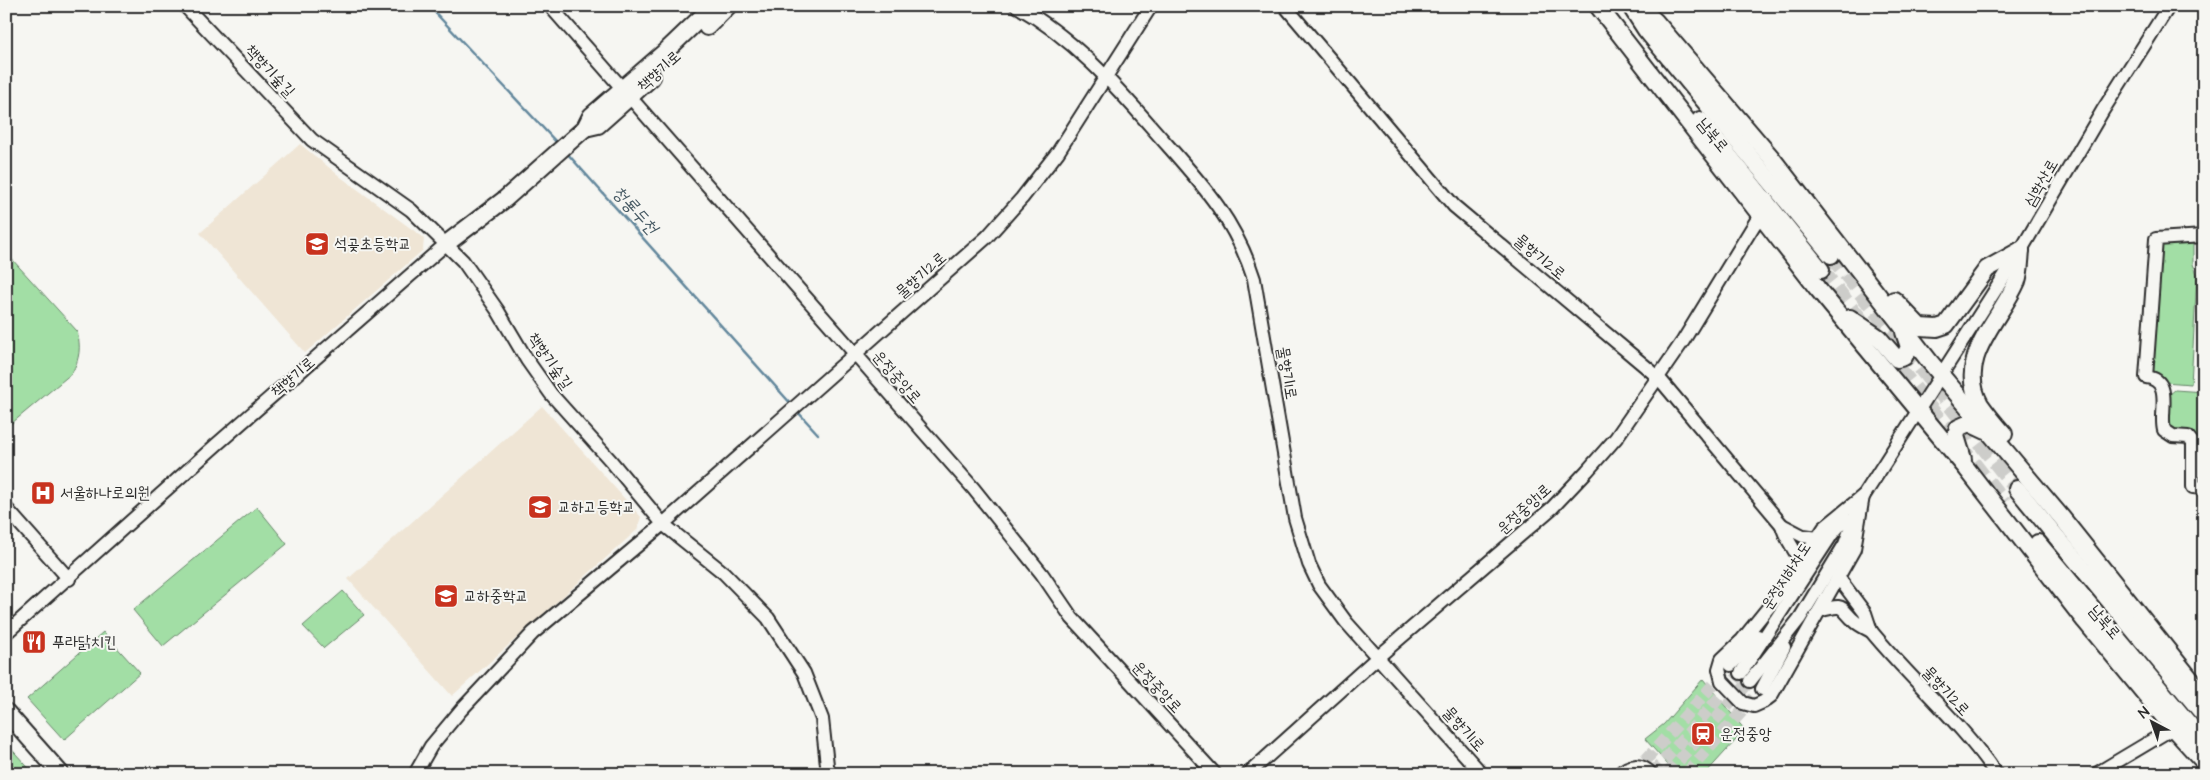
<svg xmlns="http://www.w3.org/2000/svg" width="2210" height="780" font-family="'Architects Daughter','Poor Story',sans-serif">
<rect width="100%" height="100%" fill="#f6f6f2"/>
<filter id="ink" filterUnits="userSpaceOnUse"><feTurbulence type="fractalNoise" baseFrequency=".02" numOctaves="2"/><feDisplacementMap in="SourceGraphic" scale="10" xChannelSelector="R" yChannelSelector="G"/><feConvolveMatrix kernelMatrix="1 2 1 2 8 2 1 2 1" color-interpolation-filters="sRGB"/></filter>
<g filter="url(#ink)">
<!-- built -->
<g fill="#efe5d5">
<polygon points="300,144 342,178 424,238 423,250 305,353 200,233"/>
<polygon points="542,406 641,517 637,530 452,696 348,579"/>
</g>
<!-- green -->
<g fill="#a2dea5" stroke="#668468">
<polygon points="2193,241 2193,264 2197,274 2191,384 2164,382 2152,370 2161,243"/>
<path d="M6,249L10,257L77,331C81,347 80,358 72,373L6,428Z"/>
<polygon points="2175,390 2204,392 2204,483 2198,477 2198,473 2199,445 2169,428 2168,421 2170,394"/>
<polygon points="257,507 287,544 163,646 133,610"/>
<polygon points="343,591 364,615 324,648 303,626"/>
<polygon points="103,632 140,673 64,740 27,699"/>
<polygon points="1703,679 1745,730 1705,774 1676,774 1645,739 1664,724"/>
<polygon points="6,743 34,774 6,774"/>
</g>
<g fill="none" stroke-linecap="round" stroke-linejoin="round">
<!-- stream -->
<g stroke="#62879c" stroke-width="2.5">
<polyline points="429,6 559,145"/>
<polyline points="566,152 792,405"/>
<polyline points="797,411 818,434"/>
</g>
<!-- minor-tunnel -->
<g stroke="#cdcdca" stroke-width="12" stroke-dasharray="12 6" stroke-linecap="butt">
<polyline points="1633,774 1731,665"/>
<polyline points="1652,774 1741,673"/>
<polyline points="1667,774 1750,681"/>
<polyline points="1686,774 1762,689"/>
</g>
<!-- major-tunnel -->
<g stroke="#cdcdca" stroke-width="16" stroke-dasharray="16 8" stroke-linecap="butt">
<polyline points="1831,255 2017,489"/>
<polyline points="1821,270 1866,327"/>
<polyline points="1884,350 2004,503"/>
</g>
<defs>
<g id="minor">
<polyline points="185,6 312,140 411,210 463,261 498,311 527,360 551,394 611,461 663,524 724,573 768,618 804,673 822,719 828,774"/>
<polyline points="550,6 973,488 1042,574 1072,618 1215,774"/>
<path d="M1017,6C1072,37 1115,85 1155,131C1198,180 1234,216 1254,279L1295,518L1309,564L1319,585L1346,622L1482,774"/>
<polyline points="1285,6 1454,206 1658,377 1782,525"/>
<path d="M2204,236L2156,239L2146,377C2174,380 2159,413 2164,430L2173,436L2188,437L2193,443V487L2204,488"/>
<polygon points="1863,496 1854,549 1771,696 1763,702 1754,706 1743,703 1722,681 1719,669 1722,659 1742,640 1785,587 1824,528"/>
<polyline points="6,508 69,579"/>
<path d="M1801,563C1795,549 1785,539 1782,525L1803,536L1818,538"/>
<path d="M1819,611C1849,602 1838,609 1857,623C1861,626 1867,629 1871,631L1865,613L1838,577"/>
<path d="M1871,631C1911,680 1961,722 1996,774"/>
<polyline points="6,633 216,445 446,244"/>
<polyline points="1731,665 1758,636"/>
<polyline points="1741,673 1832,534 1845,519"/>
<polyline points="1750,681 1800,618 1845,544 1861,500 2021,250 2103,110 2169,6"/>
<polyline points="1762,689 1784,647"/>
<polyline points="415,774 431,746 461,710 533,633 663,524 987,237 1022,198 1058,152 1151,6"/>
<polyline points="1248,774 1378,657 1552,508 1587,471 1616,438 1683,341 1760,215"/>
<path d="M1619,774C1629,764 1641,763 1651,774"/>
<polyline points="2096,774 2173,728"/>
</g>
<g id="major">
<polyline points="1598,6 1817,288 1967,469 2085,621 2173,728 2204,762"/>
<polyline points="1639,6 1655,21 1770,156 1930,362 2062,518 2204,696"/>
<polyline points="1633,10 1646,30 1831,255"/>
<polyline points="707,27 728,6"/>
<polyline points="1700,120 1821,270"/>
<polyline points="585,128 598,125 652,77"/>
<polyline points="446,244 505,199 585,128 591,116 667,50 713,6"/>
<polyline points="1894,300 1920,327 1937,328 1946,325 1987,269 2021,250"/>
<polyline points="1850,318 1878,337 1897,359 1904,357 1909,347 1904,332"/>
<path d="M2004,434C1996,425 1987,414 1980,404C1955,358 2000,321 2017,281C2020,272 2020,260 2021,250"/>
<polyline points="1963,459 1956,436 1958,428 1969,423 1986,431"/>
<polyline points="2017,489 2204,715"/>
<polyline points="2038,543 2204,742"/>
<polyline points="6,712 61,774"/>
</g>
</defs>
<!-- minor casing -->
<use href="#minor" stroke="#2b2b2b" stroke-width="16"/>
<!-- major casing -->
<use href="#major" stroke="#2b2b2b" stroke-width="20"/>
<!-- minor -->
<use href="#minor" stroke="#f6f6f2" stroke-width="12"/>
<!-- major -->
<use href="#major" stroke="#f6f6f2" stroke-width="16"/>
</g>
</g>
<!-- icons -->
<defs>
<symbol id="school-square" viewBox="-11 -11 22 22"><rect x="-9" y="-9" width="18" height="18" rx="4" fill="#c8321e" stroke="#f6f6f2"/><path d="M0-5L7-2L0 1L-7-2ZM-4 1L0 2.5L4 1V4Q0 6-4 4Z" fill="#fff"/></symbol>
<symbol id="hospital-square" viewBox="-11 -11 22 22"><rect x="-9" y="-9" width="18" height="18" rx="4" fill="#c8321e" stroke="#f6f6f2"/><path d="M-5-5h3v3.5h4V-5h3V5h-3V1.5h-4V5h-3Z" fill="#fff"/></symbol>
<symbol id="restaurant-square" viewBox="-11 -11 22 22"><rect x="-9" y="-9" width="18" height="18" rx="4" fill="#c8321e" stroke="#f6f6f2"/><path d="M-5-6h1v4h1v-4h1v4h1v-4h1v5L-1.5 .5V6h-2V.5L-5-1ZM5-6V6H3V1.5H1.5Q1.5-4 5-6Z" fill="#fff"/></symbol>
<symbol id="station-square" viewBox="-11 -11 22 22"><rect x="-9" y="-9" width="18" height="18" rx="4" fill="#c8321e" stroke="#f6f6f2"/><path d="M-3-6H3Q5-6 5-4V2Q5 4 3 4L4.5 6H3L1.5 4h-3L-3 6H-4.5L-3 4Q-5 4-5 2V-4Q-5-6-3-6ZM-3.5-4v3h7v-3ZM-3.5 1v1.5H-2V1ZM2 1v1.5H3.5V1Z" fill="#fff"/></symbol>
</defs>
<g fill-rule="evenodd">
<use href="#school-square" x="303" y="230" width="28" height="28"/>
<use href="#hospital-square" x="29" y="479" width="28" height="28"/>
<use href="#school-square" x="526" y="493" width="28" height="28"/>
<use href="#school-square" x="432" y="582" width="28" height="28"/>
<use href="#restaurant-square" x="20" y="628" width="28" height="28"/>
<use href="#station-square" x="1689" y="720" width="28" height="28"/>
</g>
<g text-anchor="middle" dominant-baseline="central" stroke-width="4" stroke-linejoin="round" paint-order="stroke">
<!-- street labels -->
<g font-size="16" fill="#2b2b2b" stroke="#f6f6f2">
<text transform="translate(270 71) rotate(47)">책향기숲길</text>
<text transform="translate(659 71) rotate(-42)">책향기로</text>
<text transform="translate(1713 135) rotate(51)">남북로</text>
<text transform="translate(2041 183) rotate(-60)">심학산로</text>
<text transform="translate(1540 257) rotate(40)">물향기2로</text>
<text transform="translate(921 275) rotate(-41)">물향기2로</text>
<text transform="translate(550 361) rotate(55)">책향기숲길</text>
<text transform="translate(1287 373) rotate(80)">물향기1로</text>
<text transform="translate(293 377) rotate(-41)">책향기로</text>
<text transform="translate(897 377) rotate(49)">운정중앙로</text>
<text transform="translate(1524 509) rotate(-42)">운정중앙1로</text>
<text transform="translate(1786 576) rotate(-57)">운정지하차도</text>
<text transform="translate(2105 622) rotate(50)">남북로</text>
<text transform="translate(1157 687) rotate(47)">운정중앙로</text>
<text transform="translate(1946 691) rotate(47)">물향기2로</text>
<text transform="translate(1464 729) rotate(48)">물향기1로</text>
</g>
<!-- poi labels -->
<g font-size="16" fill="#2b2b2b" stroke="#f6f6f2" text-anchor="start">
<text x="334" y="244">석곶초등학교</text>
<text x="60" y="493">서울하나로의원</text>
<text x="558" y="507">교하고등학교</text>
<text x="464" y="596">교하중학교</text>
<text x="52" y="642">푸라닭치킨</text>
<text x="1720" y="734">운정중앙</text>
</g>
<!-- water labels -->
<g font-size="18" font-style="italic" fill="#465963" stroke="#f6f6f2">
<text transform="translate(635 210) rotate(48)">청룡두천</text>
</g>
</g>
<!-- margin -->
<rect width="2210" height="780" fill="none" stroke="#f6f6f2" stroke-width="25"/>
<rect x="12" y="12" width="2185" height="755" fill="none" stroke="#2b2b2b" stroke-width="2" filter="url(#ink)"/>
<!-- north arrow -->
<g transform="translate(2152 722) rotate(319)" stroke="#f6f6f2" stroke-width="4" paint-order="stroke">
<path d="M0-4L9 19L0 12L-9 19Z" fill="#2b2b2b"/>
<text y="-8" font-size="14" font-weight="bold" text-anchor="middle" fill="#2b2b2b">N</text>
</g>
</svg>
